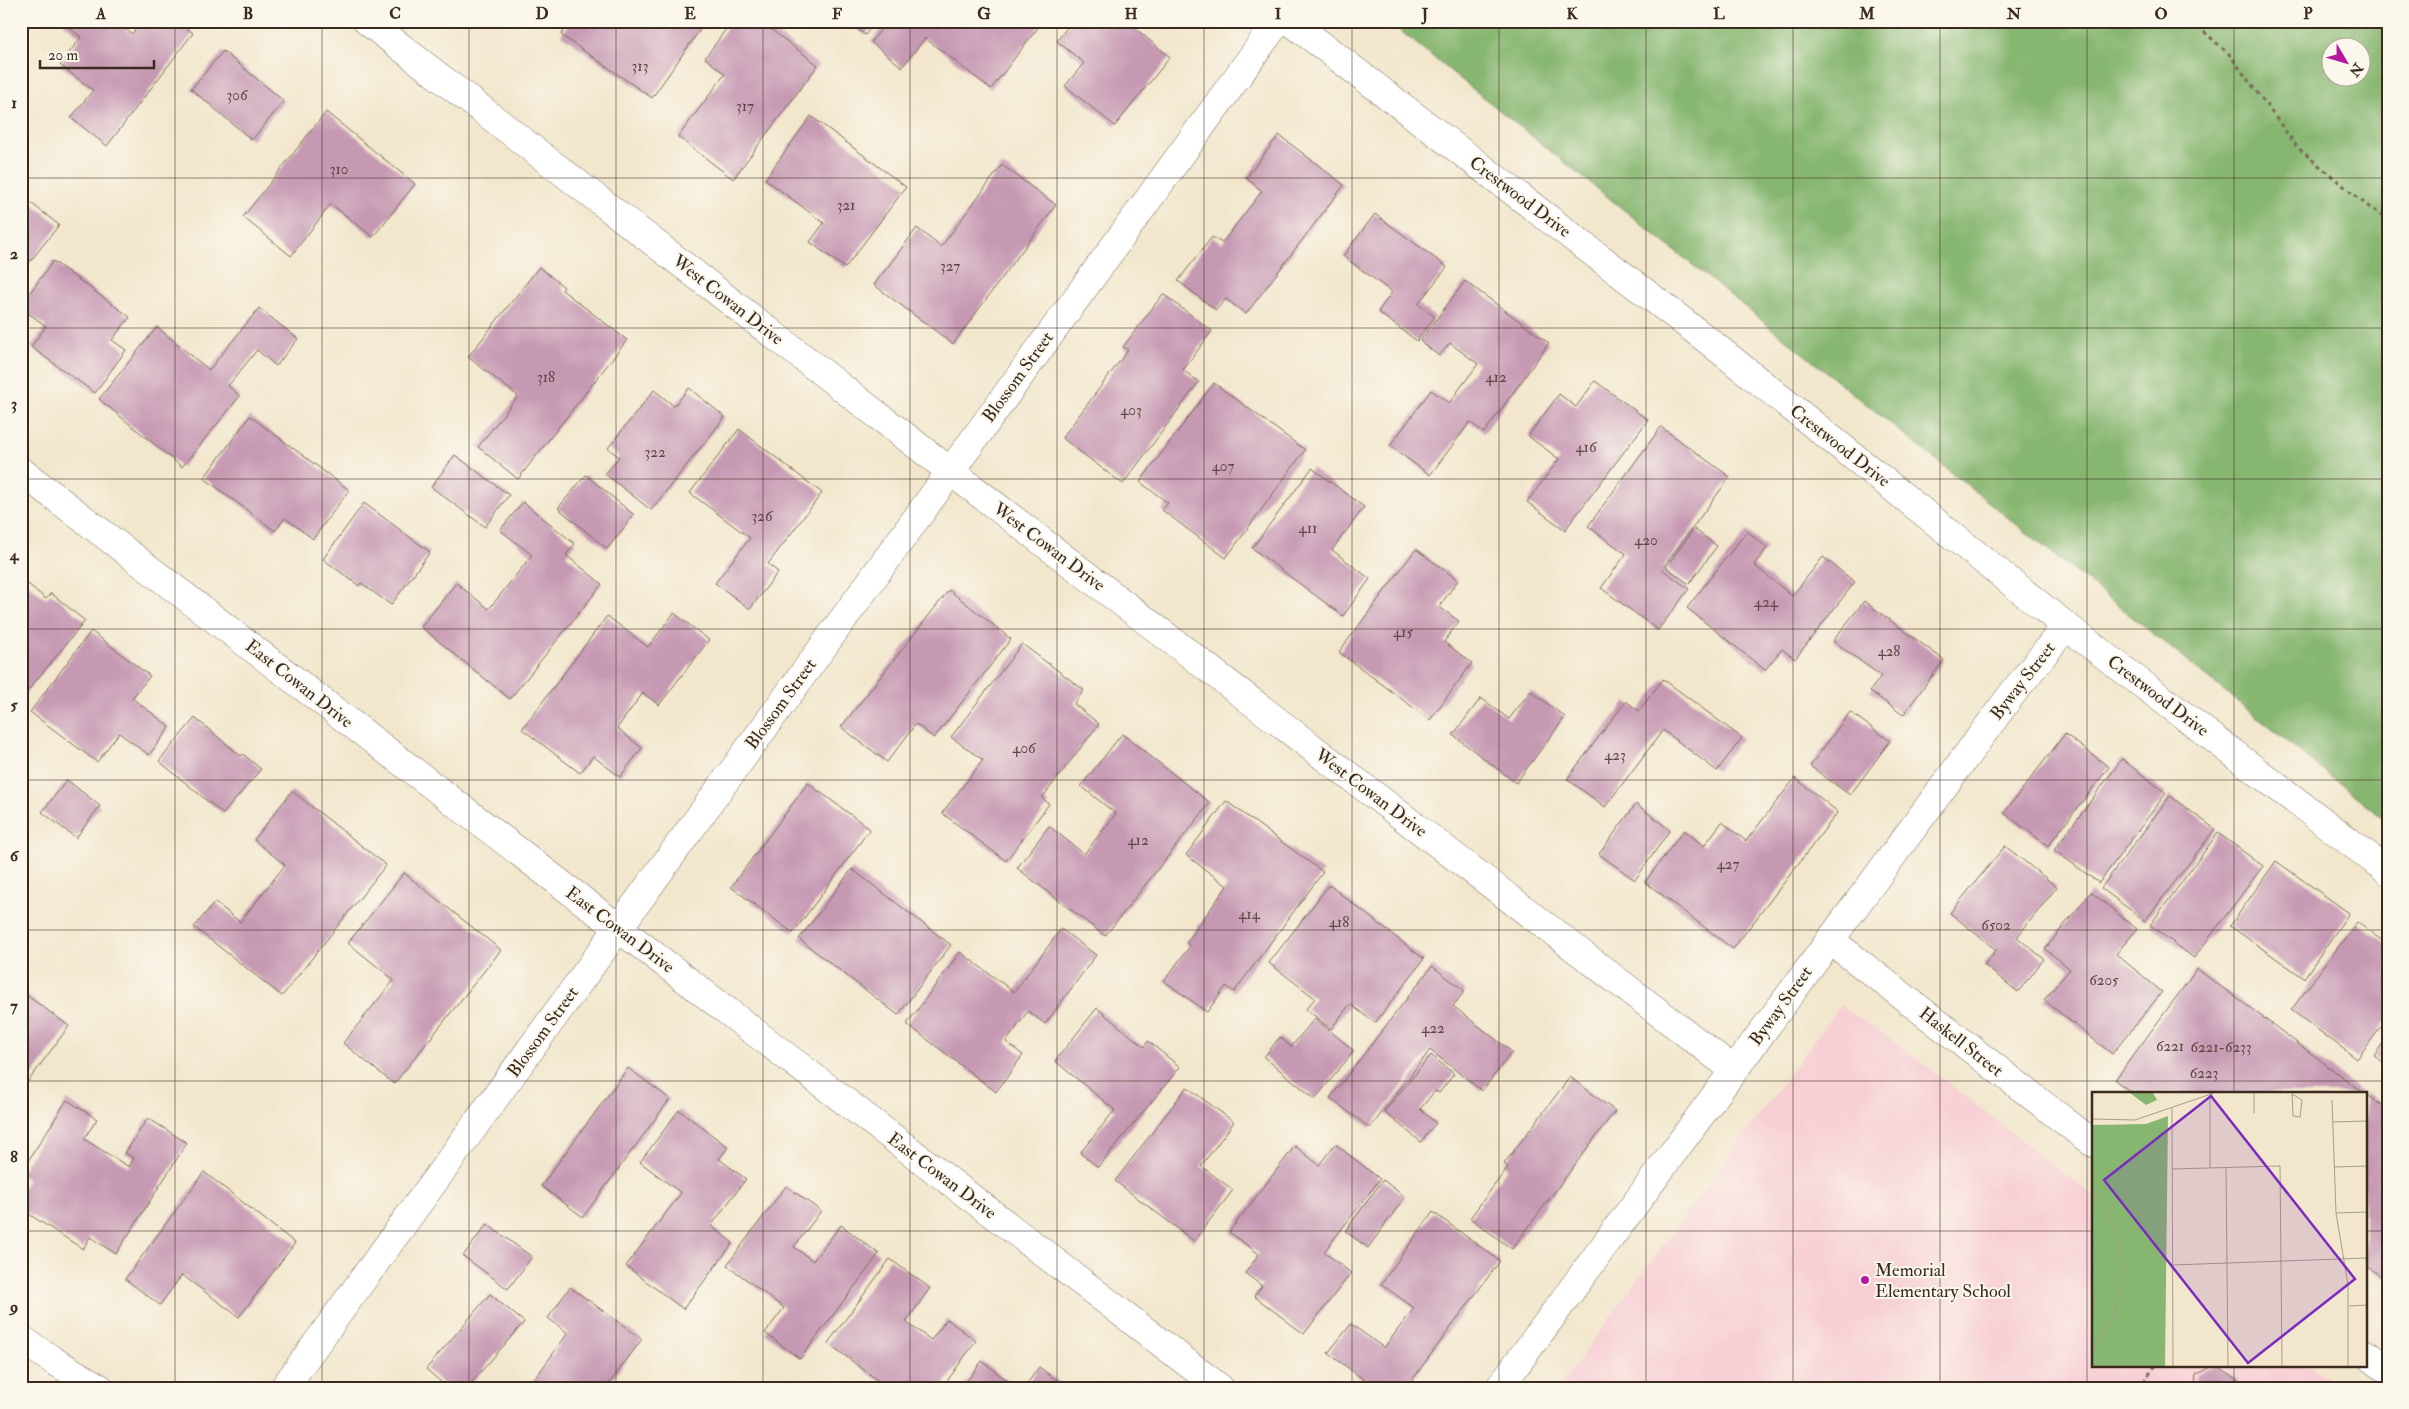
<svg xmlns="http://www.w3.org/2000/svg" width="2409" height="1409" font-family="'IM FELL Double Pica',serif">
<rect width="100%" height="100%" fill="#fbf7ec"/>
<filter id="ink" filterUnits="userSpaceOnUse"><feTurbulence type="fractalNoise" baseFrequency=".02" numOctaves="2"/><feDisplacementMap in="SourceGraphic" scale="10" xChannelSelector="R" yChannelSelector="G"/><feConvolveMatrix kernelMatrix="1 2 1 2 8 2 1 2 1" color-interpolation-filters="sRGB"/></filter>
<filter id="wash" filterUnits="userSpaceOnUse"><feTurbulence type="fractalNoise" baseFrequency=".0096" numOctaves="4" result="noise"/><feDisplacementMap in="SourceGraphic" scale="20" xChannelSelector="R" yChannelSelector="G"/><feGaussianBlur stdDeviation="1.12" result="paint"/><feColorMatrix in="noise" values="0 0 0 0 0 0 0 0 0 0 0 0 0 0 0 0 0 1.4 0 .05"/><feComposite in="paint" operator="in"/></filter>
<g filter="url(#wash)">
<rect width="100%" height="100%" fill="#f2e7cd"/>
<!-- built -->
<polygon fill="#f7cfd5" points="1840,1005 1898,1044 2093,1196 2093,1365 2311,1365 2340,1388 1558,1388"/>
<!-- forest -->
<path fill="#86b670" stroke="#607047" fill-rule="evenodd" d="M1388,21H2388V822ZM2332,48H2362V78H2332Z"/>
<g id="blocks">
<!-- building -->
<g fill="#c699b3">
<polygon points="21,21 33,21 26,31 21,27"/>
<polygon points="65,21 115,21 132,34 142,21 178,21 193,33 107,146 71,118 93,90 60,65 81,37 63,23"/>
<polygon points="571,21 706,21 652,98 561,35"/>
<polygon points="732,21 760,21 818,65 733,179 678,137 725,74 705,58"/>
<polygon points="847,21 876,21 865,35"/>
<polygon points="887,21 1043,21 991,89 925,38 902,67 871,42"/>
<polygon points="1072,21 1126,21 1170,57 1115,126 1065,86 1084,63 1057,41"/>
<polygon points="223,51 284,101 252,140 191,89"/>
<polygon points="326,112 415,184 373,237 331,204 291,256 243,217"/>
<polygon points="811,116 906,187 845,268 810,242 824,223 765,179"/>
<polygon points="1279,135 1344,185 1246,314 1226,299 1216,310 1178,281 1212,237 1222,243 1262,191 1246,178"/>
<polygon points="1002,165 1056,205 953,344 874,285 917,228 941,247"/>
<polygon points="26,199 59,225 21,273 21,204"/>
<polygon points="1375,214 1447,267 1418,304 1435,317 1417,341 1378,312 1392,292 1343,256"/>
<polygon points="53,261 130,317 112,340 126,350 95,393 31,347 46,326 21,308 21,305"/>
<polygon points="539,267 564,287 562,290 627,340 518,479 478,447 518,396 468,357"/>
<polygon points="1465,281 1549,343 1484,433 1470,422 1430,475 1390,446 1431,390 1449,403 1478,364 1450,343 1439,356 1420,341"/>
<polygon points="1163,294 1212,331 1183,370 1199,382 1123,484 1062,438 1128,350 1123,347"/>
<polygon points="259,308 298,339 276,366 257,350 228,386 240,396 182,467 99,399 157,327 209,370"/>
<polygon points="1595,381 1648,420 1565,530 1527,502 1559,459 1528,436 1559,394 1576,407"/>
<polygon points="1214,383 1305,450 1226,558 1162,510 1168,503 1140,482"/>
<polygon points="689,388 725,417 651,510 605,474 619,457 608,448 654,390 674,406"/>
<polygon points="250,416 349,490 313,539 285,518 275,531 204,478"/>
<polygon points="1661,427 1730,477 1662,569 1689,589 1658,630 1601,588 1626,554 1588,526"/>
<polygon points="739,429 822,493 768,564 778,572 750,609 715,583 750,538 690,493"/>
<polygon points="455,455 509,495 485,527 431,487"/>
<polygon points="1312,468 1364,507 1332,550 1370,579 1343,616 1252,548"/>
<polygon points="586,475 634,515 607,549 558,508"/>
<polygon points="523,502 575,544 566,555 602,584 510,699 421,627 456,583 489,609 532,555 500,530"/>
<polygon points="364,503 430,552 391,605 361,583 359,586 323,559"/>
<polygon points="1694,529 1717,546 1689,584 1666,567"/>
<polygon points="1747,531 1767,548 1754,565 1792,596 1823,557 1855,582 1795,659 1782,649 1765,670 1687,608"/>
<polygon points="1416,549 1458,580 1439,607 1459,621 1444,642 1472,663 1430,720 1339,652"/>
<polygon points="21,578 46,599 51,593 85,621 21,699"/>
<polygon points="949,590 1011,639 934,738 916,724 887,762 841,727"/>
<polygon points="1864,601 1944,660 1903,715 1870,691 1881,676 1833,641"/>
<polygon points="674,613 709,640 659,705 643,693 617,728 642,748 620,777 593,756 580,773 522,729 607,616 648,647"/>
<polygon points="91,631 150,676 132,698 170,727 149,755 119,733 97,762 30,712"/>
<polygon points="1022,644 1084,690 1074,704 1099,724 1042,798 1049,804 1006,861 942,813 983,760 951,737"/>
<polygon points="1663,679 1742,738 1717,771 1663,730 1605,807 1567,779 1626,701 1639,711"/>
<polygon points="1531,691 1565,717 1516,783 1453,735 1481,698 1509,719"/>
<polygon points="1850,712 1890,741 1850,795 1810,766"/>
<polygon points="195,718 241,756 243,754 261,769 223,814 159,761"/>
<polygon points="1122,734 1210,803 1105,936 1017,868 1049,826 1084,854 1116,814 1081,786"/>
<polygon points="2065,734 2109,767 2048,846 2004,813"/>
<polygon points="2122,759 2166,793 2099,883 2054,850"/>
<polygon points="1795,778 1838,812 1733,949 1645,882 1684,830 1704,846 1722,822 1746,841"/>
<polygon points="67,780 100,806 76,838 42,812"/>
<polygon points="808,783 870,829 793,933 731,887"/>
<polygon points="292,791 386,865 282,996 194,927 215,902 240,922 285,865 254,840"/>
<polygon points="2170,796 2215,829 2145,921 2101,888"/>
<polygon points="1226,801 1323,872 1234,992 1226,986 1207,1012 1164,981 1190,946 1186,943 1227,886 1186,855"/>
<polygon points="1636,804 1670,830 1635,880 1599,854"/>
<polygon points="2218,833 2263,866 2194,958 2150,925"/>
<polygon points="2005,846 2057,887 2017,937 2044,959 2018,992 1984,965 1996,950 1950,913"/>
<polygon points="2276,861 2349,913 2304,978 2230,926"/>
<polygon points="852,869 951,945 898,1015 799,939"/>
<polygon points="404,873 501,950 394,1084 343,1043 394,980 348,943"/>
<polygon points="1329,885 1424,959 1375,1023 1350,1004 1331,1029 1306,1009 1315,998 1269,963"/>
<polygon points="2091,892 2137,929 2116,954 2162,992 2112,1054 2044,1000 2070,969 2045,949"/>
<polygon points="2357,922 2388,945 2388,1018 2357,1059 2291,1010"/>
<polygon points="1061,929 1096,955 1045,1024 1028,1011 1006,1042 1023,1055 996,1092 907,1024 960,952 1014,992"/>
<polygon points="1432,966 1465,991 1453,1006 1512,1052 1482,1091 1430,1050 1370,1128 1330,1098"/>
<polygon points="2197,969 2257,1013 2364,1093 2132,1093 2115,1080"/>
<polygon points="21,991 69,1026 21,1091"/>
<polygon points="1097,1008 1144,1047 1148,1041 1180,1067 1098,1167 1080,1153 1115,1110 1055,1061"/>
<polygon points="1315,1018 1354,1051 1315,1099 1264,1057 1280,1037 1291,1047"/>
<polygon points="2388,1036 2388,1065 2374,1056"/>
<polygon points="1431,1055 1454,1074 1439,1093 1435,1091 1420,1109 1436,1123 1421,1142 1384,1112"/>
<polygon points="628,1068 670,1099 583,1217 541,1186"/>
<polygon points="1570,1077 1615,1111 1512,1249 1470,1218 1508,1167 1504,1164"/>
<polygon points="1187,1087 1234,1122 1201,1166 1233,1190 1194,1241 1115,1181"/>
<polygon points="2365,1093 2388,1110 2388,1281 2365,1265"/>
<polygon points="67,1100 97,1119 84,1139 129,1167 134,1158 125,1153 148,1118 187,1143 116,1254 90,1237 83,1249 21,1209 21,1191 28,1180 21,1175 21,1172"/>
<polygon points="679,1110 728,1147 719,1159 746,1179 711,1226 733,1243 683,1309 626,1266 681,1193 640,1162"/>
<polygon points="1335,1144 1380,1179 1324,1252 1351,1273 1304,1334 1254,1296 1262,1286 1245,1273 1259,1254 1229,1232 1295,1146 1319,1165"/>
<polygon points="204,1172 295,1243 239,1317 182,1275 160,1305 125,1279"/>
<polygon points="1383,1180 1405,1197 1368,1248 1345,1231"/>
<polygon points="786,1186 821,1211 794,1247 813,1261 841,1225 879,1254 800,1359 765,1333 784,1308 727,1265"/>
<polygon points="1433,1212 1500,1261 1406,1388 1375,1388 1328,1353 1351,1324 1384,1348 1414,1308 1381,1284"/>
<polygon points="487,1224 532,1257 508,1289 463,1256"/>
<polygon points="890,1259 930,1288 906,1322 931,1340 947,1319 976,1341 942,1388 888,1388 828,1343"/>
<polygon points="570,1287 642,1339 606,1388 528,1388 568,1333 548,1318"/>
<polygon points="490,1294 524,1322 467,1388 448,1388 426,1369"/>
<polygon points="982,1361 1017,1388 962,1388"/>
<polygon points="2215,1365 2238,1380 2237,1388 2195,1388 2196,1375"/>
<polygon points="1039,1367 1067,1388 1024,1388"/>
</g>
</g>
</g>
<g filter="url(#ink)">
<use href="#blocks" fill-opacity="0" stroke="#7b6c5b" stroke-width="1"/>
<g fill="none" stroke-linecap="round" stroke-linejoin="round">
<defs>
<g id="minor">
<polyline points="367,21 950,471 1734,1070"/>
<polyline points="21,471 1220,1388"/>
<polyline points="1830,940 2093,1143"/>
<polyline points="21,1339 54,1361 100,1388"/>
<polyline points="2365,1353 2388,1370"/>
<polyline points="284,1388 1278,21"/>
<polyline points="1499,1388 2012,694 2066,626"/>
</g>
<polyline id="tertiary" points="1290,21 1706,339 2066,626 2388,871"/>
</defs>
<!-- minor casing -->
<use href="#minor" stroke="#7b6c5b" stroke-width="29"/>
<!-- tertiary casing -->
<use href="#tertiary" stroke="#7b6c5b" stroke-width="29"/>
<!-- path -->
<g stroke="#7b6c5b" stroke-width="3" stroke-dasharray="4 4" stroke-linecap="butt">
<polyline points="2192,21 2229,54 2298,148 2369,207 2388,218"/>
<polyline points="2139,1388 2156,1365"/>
</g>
<!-- minor -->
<use href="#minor" stroke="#fff" stroke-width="28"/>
<!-- tertiary -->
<use href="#tertiary" stroke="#fff" stroke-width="28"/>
</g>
</g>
<!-- grid -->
<path fill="none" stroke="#3b2a1e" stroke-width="1" stroke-opacity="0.55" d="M175,21V1388M322,21V1388M469,21V1388M616,21V1388M763,21V1388M910,21V1388M1057,21V1388M1204,21V1388M1352,21V1388M1499,21V1388M1646,21V1388M1793,21V1388M1940,21V1388M2087,21V1388M2234,21V1093M21,178H2388M21,328H2388M21,479H2388M21,629H2388M21,780H2388M21,930H2388M21,1081H2388M21,1231H2093M2365,1231H2388M2234,1365V1388"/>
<!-- markers -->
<circle fill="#b5179e" stroke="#fbf7ec" stroke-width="2" cx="1865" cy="1280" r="5"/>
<g text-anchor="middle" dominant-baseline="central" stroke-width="4" stroke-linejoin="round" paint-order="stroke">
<!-- number labels -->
<g font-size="15" fill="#5e4643">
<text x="640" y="66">313</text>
<text x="237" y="95">306</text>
<text x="745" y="106">317</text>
<text x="339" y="169">310</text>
<text x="846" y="205">321</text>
<text x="950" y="266">327</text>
<text x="546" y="377">318</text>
<text x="1496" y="377">412</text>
<text x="1131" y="410">403</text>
<text x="1586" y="447">416</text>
<text x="655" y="452">322</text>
<text x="1223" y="466">407</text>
<text x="762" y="516">326</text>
<text x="1308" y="528">411</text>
<text x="1646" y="540">420</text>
<text x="1766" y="602">424</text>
<text x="1403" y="632">415</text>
<text x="1889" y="651">428</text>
<text x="1024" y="748">406</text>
<text x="1615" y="755">423</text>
<text x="1138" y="840">412</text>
<text x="1728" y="864">427</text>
<text x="1249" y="914">414</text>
<text x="1339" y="922">418</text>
<text x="1996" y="925">6502</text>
<text x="2104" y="980">6205</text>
<text x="1433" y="1028">422</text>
<text x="2170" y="1046">6221</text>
<text x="2221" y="1047">6221-6233</text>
<text x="2204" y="1073">6223</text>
</g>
<!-- street labels -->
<g font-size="18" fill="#3b2a1e" stroke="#fbf7ec">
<text transform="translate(1520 197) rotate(37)">Crestwood Drive</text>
<text transform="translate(728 300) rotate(38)">West Cowan Drive</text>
<text transform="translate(1018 377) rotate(-54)">Blossom Street</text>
<text transform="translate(1840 446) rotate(38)">Crestwood Drive</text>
<text transform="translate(1049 547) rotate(37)">West Cowan Drive</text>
<text transform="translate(2023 681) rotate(-52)">Byway Street</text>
<text transform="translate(299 684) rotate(38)">East Cowan Drive</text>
<text transform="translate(2158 696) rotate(37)">Crestwood Drive</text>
<text transform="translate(781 704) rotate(-54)">Blossom Street</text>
<text transform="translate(1371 793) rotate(37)">West Cowan Drive</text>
<text transform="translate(620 930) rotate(37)">East Cowan Drive</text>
<text transform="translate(1781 1006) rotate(-54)">Byway Street</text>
<text transform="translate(543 1032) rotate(-54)">Blossom Street</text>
<text transform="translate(1961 1042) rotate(38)">Haskell Street</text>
<text transform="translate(942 1176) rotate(37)">East Cowan Drive</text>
</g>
<!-- poi labels -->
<g font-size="18" fill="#3b2a1e" stroke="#fbf7ec" text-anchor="start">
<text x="1875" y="1270">Memorial<tspan x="1875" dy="21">Elementary School</tspan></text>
</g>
</g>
<!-- overview -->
<g transform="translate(2092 1092)">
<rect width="275" height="275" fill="#f2e7cd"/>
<path d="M38,1H61L65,8L54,13ZM76,24L73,274H0V33L54,32Z" fill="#86b670"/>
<path fill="none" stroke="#a99b87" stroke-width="1" d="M118,1V76M200,2L210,8L208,25L201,24L200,2L201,1M240,8L244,121L256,193V274M80,16L81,274M162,21V1M0,27L43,28L122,1M241,30L275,29M134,75L136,274M242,75L275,74M80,77L188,74L190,274M0,99L13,116L25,141L31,179L22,224L0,258M244,121L275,120M80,173L275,166M257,214L275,213"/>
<path fill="#7b2cbf" fill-opacity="0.15" stroke="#7b2cbf" stroke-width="2.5" d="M119,4L263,187L156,271L12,88Z"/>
<rect width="275" height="275" fill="none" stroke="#3b2a1e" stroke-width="2.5"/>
</g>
<!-- margin -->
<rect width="2409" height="1409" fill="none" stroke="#fbf7ec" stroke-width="55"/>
<!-- north arrow -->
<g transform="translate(2346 62) rotate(128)"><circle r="24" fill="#fbf7ec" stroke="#aea59a"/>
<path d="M0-4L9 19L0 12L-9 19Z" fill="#b5179e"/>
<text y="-8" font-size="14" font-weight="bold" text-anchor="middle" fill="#3b2a1e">N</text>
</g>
<!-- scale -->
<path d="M40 60v8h114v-8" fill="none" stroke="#3b2a1e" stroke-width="2.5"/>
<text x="48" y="60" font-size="15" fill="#3b2a1e" stroke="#fbf7ec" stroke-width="4" paint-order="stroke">20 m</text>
<rect x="28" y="28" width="2354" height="1354" fill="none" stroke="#3b2a1e" stroke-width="2"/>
<g font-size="16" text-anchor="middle" font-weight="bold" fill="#3b2a1e">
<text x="101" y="19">A</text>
<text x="248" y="19">B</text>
<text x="395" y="19">C</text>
<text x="542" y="19">D</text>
<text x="690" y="19">E</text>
<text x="837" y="19">F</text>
<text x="984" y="19">G</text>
<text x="1131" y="19">H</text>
<text x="1278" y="19">I</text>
<text x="1425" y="19">J</text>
<text x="1572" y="19">K</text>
<text x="1719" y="19">L</text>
<text x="1867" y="19">M</text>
<text x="2014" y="19">N</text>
<text x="2161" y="19">O</text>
<text x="2308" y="19">P</text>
<text x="14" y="108">1</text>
<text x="14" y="259">2</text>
<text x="14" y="409">3</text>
<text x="14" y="560">4</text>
<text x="14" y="710">5</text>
<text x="14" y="861">6</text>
<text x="14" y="1011">7</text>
<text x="14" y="1162">8</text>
<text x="14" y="1312">9</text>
</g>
</svg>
